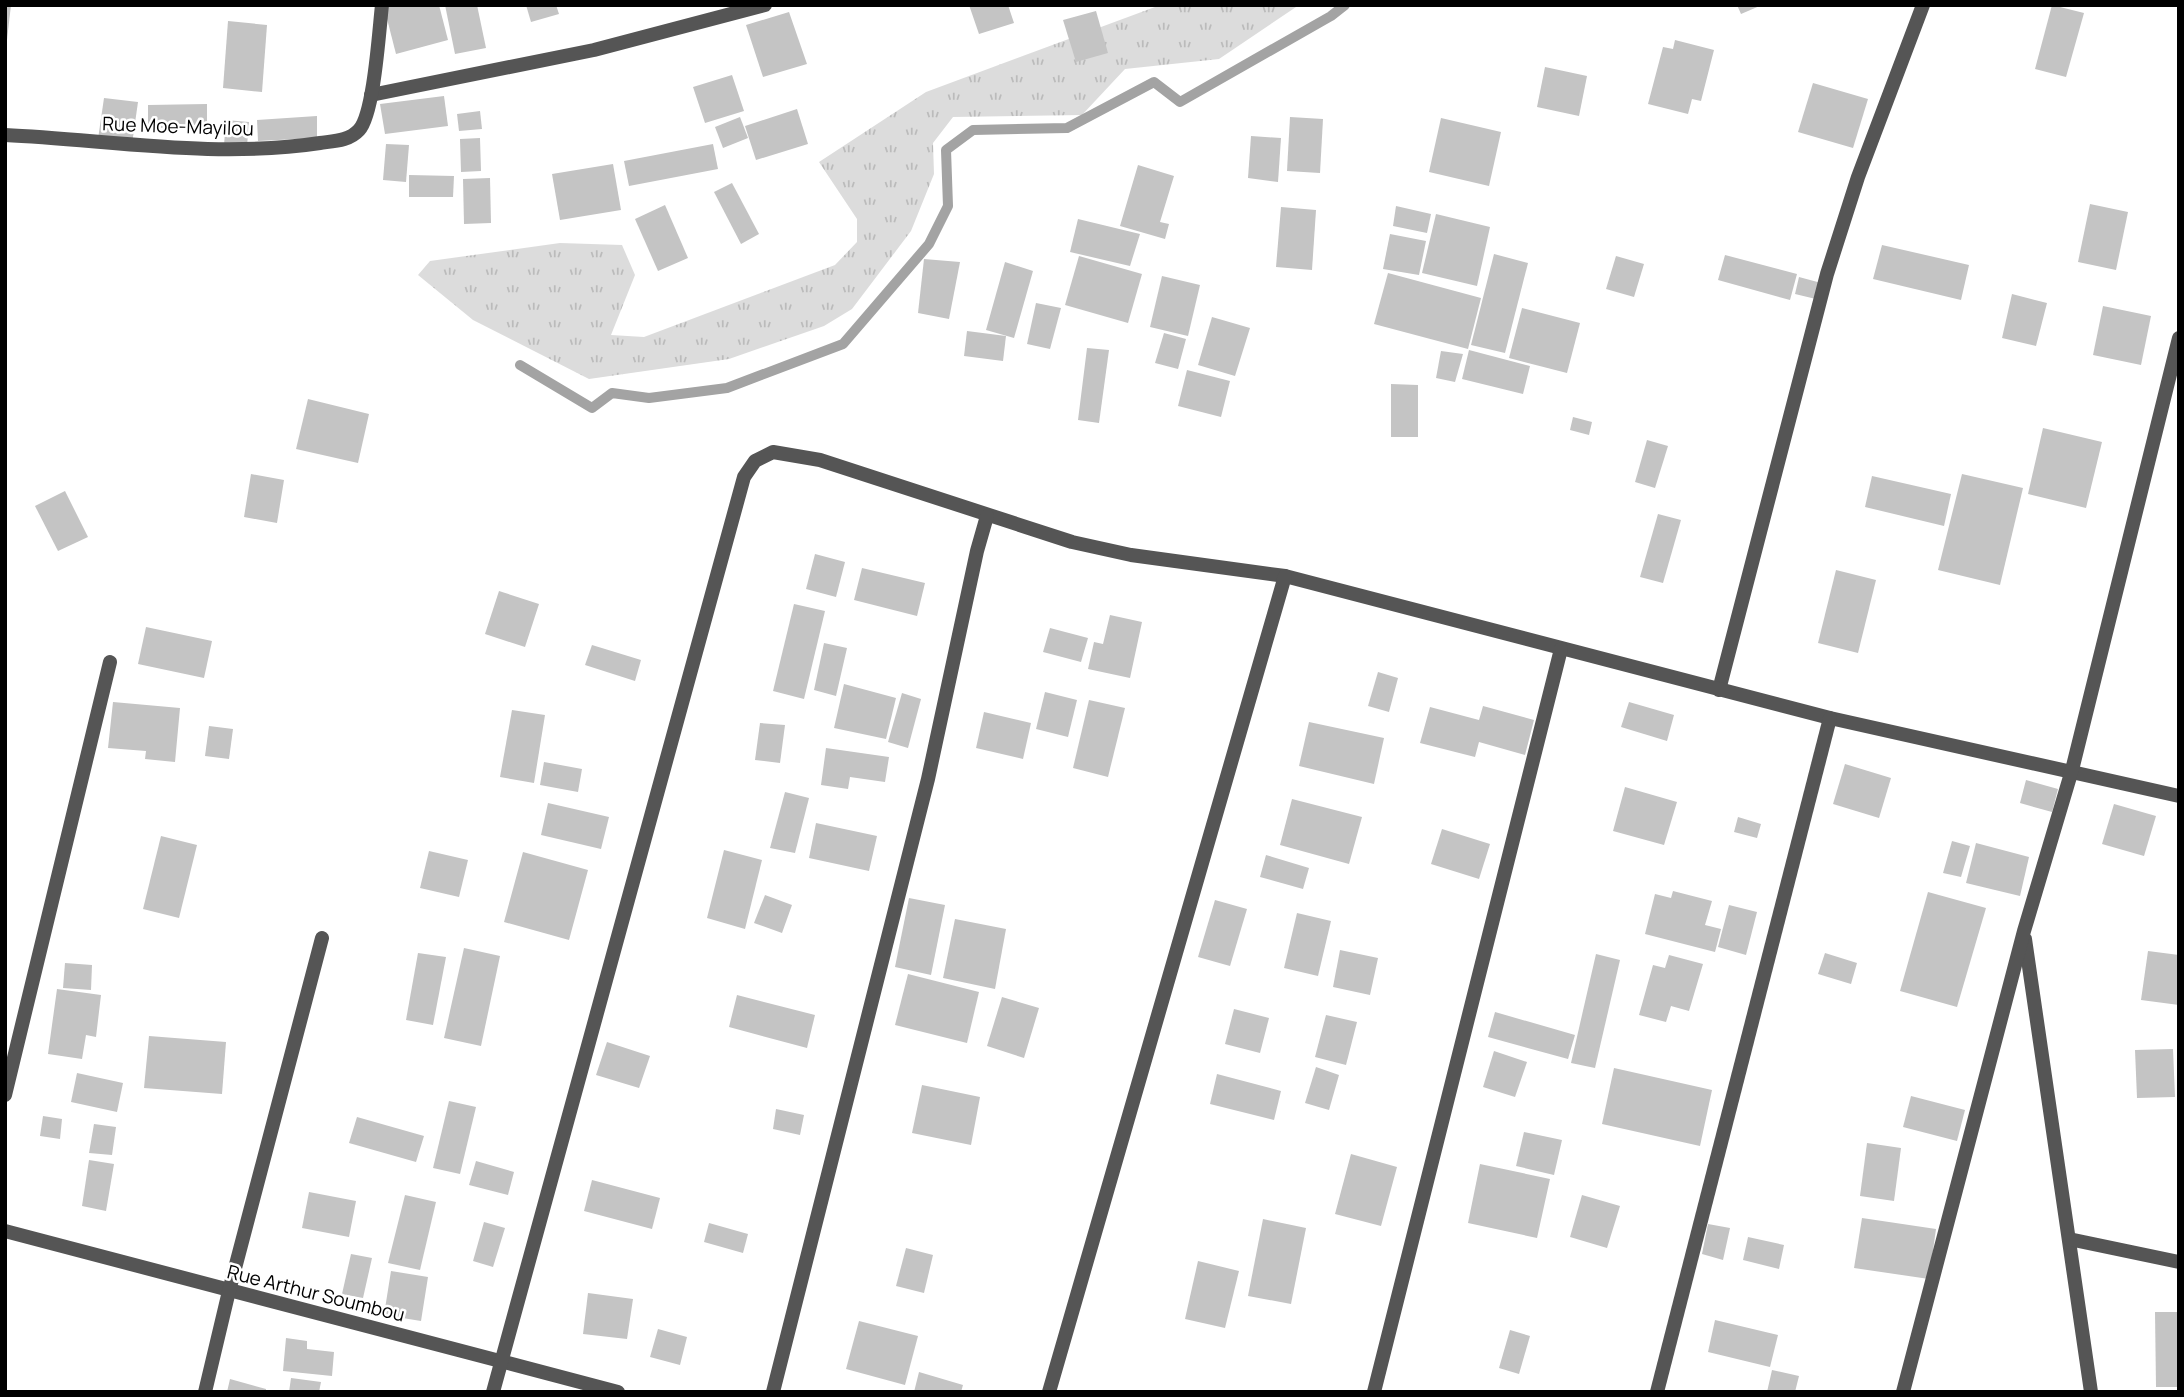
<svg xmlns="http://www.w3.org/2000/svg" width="2184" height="1397" font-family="Manrope,sans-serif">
<defs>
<pattern id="grass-tufts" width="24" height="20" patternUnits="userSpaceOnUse" patternTransform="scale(1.75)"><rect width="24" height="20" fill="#dcdcdc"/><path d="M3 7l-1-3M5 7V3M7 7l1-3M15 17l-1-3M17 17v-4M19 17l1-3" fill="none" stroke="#bbb"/></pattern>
</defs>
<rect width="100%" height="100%" fill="#fff"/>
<!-- grass -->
<polygon fill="url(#grass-tufts)" points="1164,5 1299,5 1219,59 1125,69 1082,115 953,117 933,143 934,174 911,231 852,309 824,326 729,359 589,379 473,320 418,275 430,261 560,243 622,245 635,275 611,335 644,337 835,265 857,242 857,219 819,162 926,92 1155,7"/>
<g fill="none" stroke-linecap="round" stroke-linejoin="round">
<!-- stream -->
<polyline stroke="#a3a3a3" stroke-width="10" points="520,365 592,408 612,393 649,398 727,388 843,344 929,244 948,206 946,150 973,130 1067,128 1154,82 1180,102 1331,16 1345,5"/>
</g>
<!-- building -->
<g fill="#c4c4c4">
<polygon points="5,5 11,5 7,40 5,40"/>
<polygon points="392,5 439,5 448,40 396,54 384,7"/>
<polygon points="445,5 477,5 486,48 455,54"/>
<polygon points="526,5 556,5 559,14 531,22"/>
<polygon points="969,5 1008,5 1014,23 979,34"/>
<polygon points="1737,5 1762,5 1741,14"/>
<polygon points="2052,5 2084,13 2066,77 2035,69"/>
<polygon points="1096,11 1108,53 1076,62 1063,20"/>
<polygon points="789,12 807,64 763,77 746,25"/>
<polygon points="228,21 267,25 262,92 223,88"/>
<polygon points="1675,40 1714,50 1701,101 1692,99 1688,114 1648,104 1663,47 1673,49"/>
<polygon points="1545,67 1587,76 1579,116 1537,107"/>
<polygon points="732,75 744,111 705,123 693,87"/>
<polygon points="1813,83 1868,99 1853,148 1798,132"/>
<polygon points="444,96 448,126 385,134 380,104"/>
<polygon points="104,98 138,102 132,144 98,139"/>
<polygon points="207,104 207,127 148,128 148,105"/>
<polygon points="797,109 808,144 756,160 745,126"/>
<polygon points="480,111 482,129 459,131 457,114"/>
<polygon points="317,116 317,138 258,141 257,120"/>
<polygon points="740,117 748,138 723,148 715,127"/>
<polygon points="1290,117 1323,119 1320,173 1287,171"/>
<polygon points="1441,118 1501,132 1489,186 1429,172"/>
<polygon points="226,120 249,122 247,146 224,145"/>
<polygon points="1251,136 1281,138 1278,182 1248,178"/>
<polygon points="480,138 481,171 461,172 460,139"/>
<polygon points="386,144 409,145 406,182 383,180"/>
<polygon points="713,144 718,169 629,186 624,161"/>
<polygon points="613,164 621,210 560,220 552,174"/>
<polygon points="1138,165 1174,176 1160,222 1169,224 1165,239 1120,226"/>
<polygon points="409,175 454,176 453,197 409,197"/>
<polygon points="490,178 491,223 464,224 463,179"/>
<polygon points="732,183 759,234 741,244 714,192"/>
<polygon points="2090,204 2128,212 2116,270 2078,262"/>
<polygon points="665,205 688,258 658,271 635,219"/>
<polygon points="1396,206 1431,214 1427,233 1393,226"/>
<polygon points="1281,207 1316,210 1312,270 1276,267"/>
<polygon points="1436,214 1490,227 1477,286 1422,273"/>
<polygon points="1078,219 1140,234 1130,266 1070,252"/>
<polygon points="1390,234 1426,241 1419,275 1383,269"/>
<polygon points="1882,245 1969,265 1961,300 1873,279"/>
<polygon points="1494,254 1528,263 1505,353 1471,345"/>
<polygon points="1725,255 1797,274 1790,300 1718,280"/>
<polygon points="1079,256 1142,274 1128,323 1065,305"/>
<polygon points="1616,256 1644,264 1634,297 1606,289"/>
<polygon points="924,259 960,262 949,319 918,313"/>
<polygon points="1005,262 1033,271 1014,338 986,330"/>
<polygon points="1388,273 1481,298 1468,349 1374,324"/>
<polygon points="1162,276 1200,285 1188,336 1150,327"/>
<polygon points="1799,277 1825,284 1820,300 1795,294"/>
<polygon points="2012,294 2047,303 2036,346 2002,338"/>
<polygon points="1036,303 1061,308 1050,349 1027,344"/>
<polygon points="2103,306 2151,316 2141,365 2093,355"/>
<polygon points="1522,308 1580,323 1567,373 1509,358"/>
<polygon points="1212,317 1250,328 1235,376 1198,365"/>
<polygon points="967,331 1006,336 1003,361 964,356"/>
<polygon points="1164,333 1186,339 1178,369 1155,363"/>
<polygon points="1087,348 1109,350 1099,423 1078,420"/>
<polygon points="1469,350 1530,366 1523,394 1462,379"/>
<polygon points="1441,351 1463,354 1455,382 1436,378"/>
<polygon points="1187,370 1230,381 1221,417 1178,406"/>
<polygon points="1391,384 1418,385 1418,437 1391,437"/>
<polygon points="308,399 369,414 358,463 296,449"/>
<polygon points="1573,417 1592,422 1589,435 1570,430"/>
<polygon points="2043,428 2102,442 2086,508 2028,494"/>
<polygon points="1647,440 1668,446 1655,488 1635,482"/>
<polygon points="251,474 284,480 277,523 244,517"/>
<polygon points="1962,474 2023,488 2000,585 1938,570"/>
<polygon points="1872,476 1951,494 1944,526 1865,507"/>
<polygon points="65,491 88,537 58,551 35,506"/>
<polygon points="1658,514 1681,520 1663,583 1640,577"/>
<polygon points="815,554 845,562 836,597 806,589"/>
<polygon points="862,568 925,583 917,616 854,600"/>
<polygon points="1836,570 1876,580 1858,653 1818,643"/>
<polygon points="499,591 539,604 525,647 485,634"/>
<polygon points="794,604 825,611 804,699 773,691"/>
<polygon points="1110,615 1142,622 1130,678 1088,669 1094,642 1103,644"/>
<polygon points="146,627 212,641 204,678 138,664"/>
<polygon points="1050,628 1088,638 1081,662 1043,652"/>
<polygon points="824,643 847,648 836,696 814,690"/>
<polygon points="592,645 641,660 635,681 585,665"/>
<polygon points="1378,672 1398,678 1389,712 1368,706"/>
<polygon points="844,684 896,698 886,739 834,728"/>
<polygon points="1045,692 1077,700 1068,737 1036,729"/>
<polygon points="902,693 921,699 908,748 888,742"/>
<polygon points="1089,700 1125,708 1108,777 1073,768"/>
<polygon points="113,702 180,708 175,762 145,759 146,751 108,748"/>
<polygon points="1629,702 1674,715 1667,741 1621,727"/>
<polygon points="1483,706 1534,720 1525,755 1479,742 1475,757 1420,743 1430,707 1479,720"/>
<polygon points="512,710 545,715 534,783 500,777"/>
<polygon points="984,712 1031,723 1023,759 976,748"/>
<polygon points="1309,722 1384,738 1374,784 1299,766"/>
<polygon points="760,723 785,725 780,763 755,760"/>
<polygon points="209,726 233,729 229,759 205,756"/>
<polygon points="826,748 889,757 885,782 850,777 848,789 821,785"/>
<polygon points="544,762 582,769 578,792 540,785"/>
<polygon points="1845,764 1891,778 1879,818 1833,804"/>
<polygon points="2026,780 2058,789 2052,812 2020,803"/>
<polygon points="1625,787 1677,802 1664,845 1613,831"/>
<polygon points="785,792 809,798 795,853 770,848"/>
<polygon points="1292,799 1362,817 1349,864 1280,845"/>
<polygon points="548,803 609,817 601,849 541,835"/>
<polygon points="2114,804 2156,816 2144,856 2102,844"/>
<polygon points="1738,817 1761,824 1757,838 1734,832"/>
<polygon points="816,823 877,836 869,871 809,858"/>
<polygon points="1442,829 1490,844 1479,879 1431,864"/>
<polygon points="161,836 197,845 179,918 143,909"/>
<polygon points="1952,841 1970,846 1961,877 1943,873"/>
<polygon points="1976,843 2029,857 2020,896 1966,883"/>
<polygon points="724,850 762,860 745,929 707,918"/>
<polygon points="429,851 468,860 459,897 420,888"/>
<polygon points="523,852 588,870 569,940 504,922"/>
<polygon points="1266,855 1309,868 1303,889 1260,877"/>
<polygon points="1673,891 1712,901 1705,925 1721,929 1715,952 1645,934 1655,894 1671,898"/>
<polygon points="1928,892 1986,908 1957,1007 1900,991"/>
<polygon points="765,895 792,905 782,933 754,923"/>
<polygon points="909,898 945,905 931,975 895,967"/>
<polygon points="1215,900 1247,909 1230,966 1198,957"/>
<polygon points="1729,905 1757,912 1746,955 1718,947"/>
<polygon points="1297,913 1331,921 1318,976 1284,968"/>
<polygon points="955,919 1006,929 995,989 943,978"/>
<polygon points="464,948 500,956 481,1046 444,1038"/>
<polygon points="1340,950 1378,958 1370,995 1333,987"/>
<polygon points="2148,951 2179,955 2179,1005 2141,1000"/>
<polygon points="418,953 446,957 433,1025 406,1020"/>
<polygon points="1825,953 1857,963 1851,984 1818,974"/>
<polygon points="1596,954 1620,960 1595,1068 1571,1063"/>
<polygon points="1669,955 1703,964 1689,1011 1671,1006 1666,1022 1639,1015 1653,965 1665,968"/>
<polygon points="65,963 92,965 91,990 63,988"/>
<polygon points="908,974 979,992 967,1043 895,1025"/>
<polygon points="57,989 101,995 96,1037 86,1035 82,1059 48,1054"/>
<polygon points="737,995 815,1015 807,1048 729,1027"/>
<polygon points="1002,997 1039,1008 1024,1058 987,1046"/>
<polygon points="1234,1009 1269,1018 1260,1053 1225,1044"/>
<polygon points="1495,1012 1575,1035 1568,1059 1488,1037"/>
<polygon points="1326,1015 1357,1022 1346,1065 1315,1057"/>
<polygon points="149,1036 226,1042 222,1094 144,1088"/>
<polygon points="607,1042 650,1056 639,1088 596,1075"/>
<polygon points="2173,1049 2175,1097 2137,1098 2135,1050"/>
<polygon points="1494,1051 1527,1062 1515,1097 1483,1087"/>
<polygon points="1316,1067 1339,1075 1329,1110 1305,1103"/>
<polygon points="1614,1068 1712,1090 1700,1146 1602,1124"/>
<polygon points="77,1073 123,1083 117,1112 71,1102"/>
<polygon points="1217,1074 1281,1091 1274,1120 1210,1104"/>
<polygon points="922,1085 980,1097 971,1145 912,1133"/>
<polygon points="1911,1096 1965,1110 1957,1141 1903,1127"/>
<polygon points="449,1101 476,1107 460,1174 433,1168"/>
<polygon points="776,1109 804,1115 800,1135 773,1129"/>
<polygon points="43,1116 62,1119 60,1139 40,1136"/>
<polygon points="357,1117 424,1136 416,1162 349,1143"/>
<polygon points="94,1124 116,1127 112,1155 89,1153"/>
<polygon points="1524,1132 1562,1140 1554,1175 1516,1166"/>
<polygon points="1867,1143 1901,1148 1894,1201 1860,1196"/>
<polygon points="1351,1154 1397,1167 1381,1226 1335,1214"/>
<polygon points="89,1160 114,1164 106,1211 82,1206"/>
<polygon points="476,1161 514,1172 508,1195 469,1185"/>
<polygon points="1480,1164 1550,1179 1537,1238 1468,1223"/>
<polygon points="592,1180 660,1198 652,1229 584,1211"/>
<polygon points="309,1192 356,1201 349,1237 302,1228"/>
<polygon points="405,1195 436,1202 420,1270 388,1263"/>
<polygon points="1582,1195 1620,1206 1607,1248 1570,1237"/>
<polygon points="1862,1218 1936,1229 1929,1279 1854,1268"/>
<polygon points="1263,1219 1306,1228 1291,1304 1248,1296"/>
<polygon points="484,1222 505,1228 493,1267 473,1261"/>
<polygon points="709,1223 748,1234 743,1253 704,1242"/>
<polygon points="1708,1224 1730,1228 1723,1260 1702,1254"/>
<polygon points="1748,1237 1784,1245 1779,1269 1743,1260"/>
<polygon points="906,1248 933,1255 924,1293 896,1286"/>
<polygon points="351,1254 372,1258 363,1298 342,1294"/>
<polygon points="1198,1261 1239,1271 1225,1328 1185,1319"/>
<polygon points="391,1271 428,1277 421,1321 384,1315"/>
<polygon points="588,1293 633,1299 627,1339 583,1334"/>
<polygon points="2155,1312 2179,1312 2179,1387 2156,1387"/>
<polygon points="1715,1320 1778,1335 1770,1367 1708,1352"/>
<polygon points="859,1321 918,1336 905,1385 846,1369"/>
<polygon points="658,1329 687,1337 680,1365 650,1357"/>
<polygon points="1510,1330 1530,1336 1519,1374 1499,1368"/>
<polygon points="286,1338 307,1341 307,1349 334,1352 332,1376 283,1371"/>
<polygon points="1772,1370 1799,1376 1795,1392 1767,1392"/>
<polygon points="919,1372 963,1385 961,1392 914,1392"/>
<polygon points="291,1378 321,1382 319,1392 289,1392"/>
<polygon points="230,1379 266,1389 266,1392 227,1392"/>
</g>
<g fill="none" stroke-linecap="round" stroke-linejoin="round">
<!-- street -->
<g stroke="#555" stroke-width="14">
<polyline points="371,95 594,50 765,5"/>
<path d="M5,135C110,140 215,159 320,143C334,141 349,141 359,130C374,114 379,31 382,5"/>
<polyline points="1719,690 1827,274 1858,177 1923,5"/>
<polyline points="2025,939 2091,1392"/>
<polyline points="5,1095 110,662"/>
<polyline points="5,1231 618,1392"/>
<polyline points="2069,1239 2179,1262"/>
<polyline points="205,1392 229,1291 322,938"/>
<polyline points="493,1392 744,477 755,461 773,452 820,460 1072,542 1131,555 1285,576 1830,718 2179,796"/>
<polyline points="773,1392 928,779 977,551 987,516"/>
<polyline points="1049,1392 1285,576"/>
<polyline points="1374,1392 1561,649"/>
<polyline points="1657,1392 1830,718"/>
<polyline points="1903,1392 2024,931 2072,770 2179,338"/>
</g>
</g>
<g text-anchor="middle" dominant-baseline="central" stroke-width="5" stroke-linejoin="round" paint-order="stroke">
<!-- street labels -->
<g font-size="19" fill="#000" stroke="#fff">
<text transform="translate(178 126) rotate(2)">Rue Moe-Mayilou</text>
<text transform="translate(316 1293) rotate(14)">Rue Arthur Soumbou</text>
</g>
</g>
<!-- border -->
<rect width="2184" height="1397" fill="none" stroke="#000000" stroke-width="14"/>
</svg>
